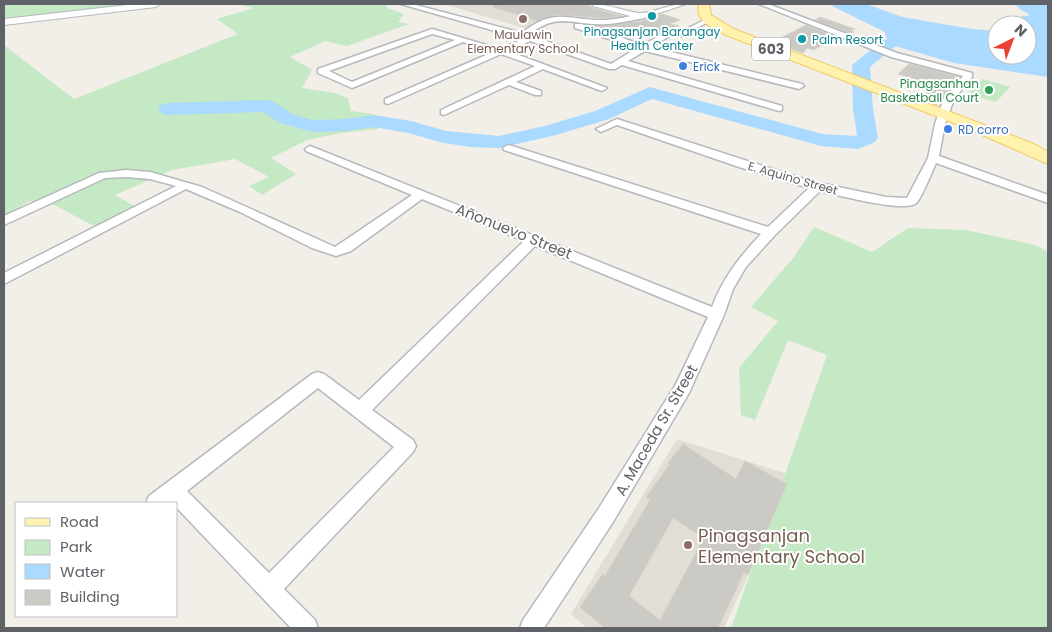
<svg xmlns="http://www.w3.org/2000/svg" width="1052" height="632" font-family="Poppins,sans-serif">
<rect width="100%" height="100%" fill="#f1efe8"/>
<!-- education -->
<g fill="#e1ded6">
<polygon points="444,4 560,4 577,8 527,29"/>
<polygon points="677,439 794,476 724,628 587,628 571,614"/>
</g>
<!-- green -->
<g fill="#c5e8c5">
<polygon points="4,4 130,4 4,20"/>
<polygon points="237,4 386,4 387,8 404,14 398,22 409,24 347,46 325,41 290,57 312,70 302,88 335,93 348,98 351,111 374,114 378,129 341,133 307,140 271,158 296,174 262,195 249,186 269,177 235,159 172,170 115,195 134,206 102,230 54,205 29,201 4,217 4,45 74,99 238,34 217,19 254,8"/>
<polygon points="983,79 1010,87 996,102 968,94"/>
<polygon points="814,227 872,252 908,228 966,230 1035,245 1048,252 1048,628 731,628 827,355 788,340 755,420 741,415 739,368 778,321 751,307 794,257"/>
</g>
<!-- water -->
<polygon fill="#aadaff" points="828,4 866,4 902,17 972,29 997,31 997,55 1027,55 1027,29 1030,26 1021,16 1028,16 1029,14 1021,10 1015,4 1048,4 1048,77 954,63 888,44 885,32"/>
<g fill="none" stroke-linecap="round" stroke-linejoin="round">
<!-- river -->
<polygon fill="#aadaff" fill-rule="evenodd" points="917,28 923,30 925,33 923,36 894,47 870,67 873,109 878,138 875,142 858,149 821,146 652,99 609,119 556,135 499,148 471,147 444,143 408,133 374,127 347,131 313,132 280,123 263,112 168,115 161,113 158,109 161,105 168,103 267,100 274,102 294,115 313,120 347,119 374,115 411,121 446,131 499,136 545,126 595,111 650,87 822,134 855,136 857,135 853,109 852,65 882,41"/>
</g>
<!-- building -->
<g fill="#cccac5" stroke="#d6d1c6" fill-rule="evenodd">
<polygon points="494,4 587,4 593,8 622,16 606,18 562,15 553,15 538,21 493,7"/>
<polygon points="662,14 680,20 669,24 679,26 669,28 658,35 645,31 635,37 617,32 615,33 592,26 613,25 642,21"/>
<polygon points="820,17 834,22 855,29 850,30 854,32 850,33 815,20"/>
<polygon points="806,25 838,38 813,50 807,48 803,53 773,42"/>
<polygon points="909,64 959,77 936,105 923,100 927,91 934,84 898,74"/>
<path d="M683,444L736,479L745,461L787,484L748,575L744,572L718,628H605L580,607L603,574L605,576L650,500L646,497L670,464L668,463ZM673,518L704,538L660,620L629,596Z"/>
</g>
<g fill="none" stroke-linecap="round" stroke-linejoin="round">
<defs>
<polygon id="pedestrian" points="708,18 710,21 682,36 667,32 670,30 679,33"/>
<g id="minor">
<path d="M401,4H412L522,33C555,6 569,21 606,20C618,19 630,16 641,14L645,16L644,18C632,20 620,23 608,24C575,27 559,10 529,35L611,64L637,48L575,28V24H581L643,45L670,30H673V34L651,47L802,84L804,86L799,89L645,51L628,61L782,106V110L779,111L622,65L615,69H609L530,41L508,51L607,88L602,91L599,90L543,69L516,82L541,91V95H535L509,85L444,115L441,114V110L535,66L501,54L388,104L385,103V99L493,52L463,42L352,88L318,73V69L432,29L500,49L523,39ZM432,34L455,40L352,82L329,71Z"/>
<path d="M759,4H768L897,53L972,73V77L954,99L945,124L939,156L1048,195V203L936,163C932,171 921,201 915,204C900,212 838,195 820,191L775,235L746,267L733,289L724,315L689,393L613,522L544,628H520L523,620L599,508L676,384L708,317L535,246L372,410L413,440L416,446L413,452L284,589L315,620L318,628H291L176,507V503H146L149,496L312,374L318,372L324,374L359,400L524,241L422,199L351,251L336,256L312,248L240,212L186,189L4,284V273L176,186L150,179L126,177L105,178L4,225V216L99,173L126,170L150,172L202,187L335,247L412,195L306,151L305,149L310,146L712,307C723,278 740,256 761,234L504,150L503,148L508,145L512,146L768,227L809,188L739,167L617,125L601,132L596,129L617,119L810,181L886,197L907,198L928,158L935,124L944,98L963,76L891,57ZM318,388L394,447L269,573L187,491Z"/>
</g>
<g id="tertiary">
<polygon points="136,4 160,4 156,7 4,25 4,19"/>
<path d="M592,4C609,4 623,11 639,13C652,14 670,3 686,4L641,19L593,6Z"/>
</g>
<path id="primary" d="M699,4H709L711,15L734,29L1034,144L1048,152V164L964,127L726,35C713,28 694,21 699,4Z"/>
</defs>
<!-- pedestrian casing -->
<use href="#pedestrian" stroke="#b5b8bc" stroke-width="3"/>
<!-- minor casing -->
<use href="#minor" stroke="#b5b8bc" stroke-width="3"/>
<!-- tertiary casing -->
<use href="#tertiary" stroke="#b5b8bc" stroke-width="2"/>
<!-- primary casing -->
<use href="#primary" stroke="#f2c960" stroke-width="2"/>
<!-- pedestrian -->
<use href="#pedestrian" fill="#fff" fill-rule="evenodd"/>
<!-- minor -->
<use href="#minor" fill="#fff" fill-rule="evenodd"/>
<!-- tertiary -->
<use href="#tertiary" fill="#fff" fill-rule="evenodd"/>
<!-- primary -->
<use href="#primary" fill="#fff2af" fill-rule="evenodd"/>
</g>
<!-- markers -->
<g fill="#0f9aa8" stroke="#fff" stroke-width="2">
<circle cx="652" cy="16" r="5"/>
<circle cx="802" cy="39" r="5"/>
</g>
<g fill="#8d6e63" stroke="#fff" stroke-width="2">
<circle cx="523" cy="19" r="5"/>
<circle cx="688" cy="545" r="5"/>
</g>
<g fill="#3f7fe0" stroke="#fff" stroke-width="2">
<circle cx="683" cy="66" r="5"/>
<circle cx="948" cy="129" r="5"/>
</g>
<circle fill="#2e9e5b" stroke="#fff" stroke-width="2" cx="989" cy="90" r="5"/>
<g text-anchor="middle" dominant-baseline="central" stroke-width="4" stroke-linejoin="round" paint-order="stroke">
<!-- far-culture labels -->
<g font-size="12" fill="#0d838f" stroke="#fff">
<text x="652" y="31">Pinagsanjan Barangay<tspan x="652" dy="14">Health Center</tspan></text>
<text x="812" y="39" text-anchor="start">Palm Resort</text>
</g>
<!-- far-education labels -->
<g font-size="12" fill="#785e54" stroke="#fff">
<text x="523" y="34">Maulawin<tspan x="523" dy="14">Elementary School</tspan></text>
</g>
<!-- far-shop labels -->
<g font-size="12" fill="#366cbe" stroke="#fff" text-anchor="start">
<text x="693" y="66">Erick</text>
<text x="958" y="129">RD corro</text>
</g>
<!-- far-leisure labels -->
<g font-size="12" fill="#27864d" stroke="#fff" text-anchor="end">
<text x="979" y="83">Pinagsanhan<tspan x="979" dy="14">Basketball Court</tspan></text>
</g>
<!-- far-street labels -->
<g font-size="12" fill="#5f6368" stroke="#fff">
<text transform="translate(793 178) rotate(16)">E. Aquino Street</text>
</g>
<!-- shield labels -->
<rect fill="#fff" stroke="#8f9295" stroke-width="1" x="752" y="37.5" width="38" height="23" rx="4"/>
<g font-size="14" font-weight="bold" fill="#5f6368">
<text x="771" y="49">603</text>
</g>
<!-- street labels -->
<g font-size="15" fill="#5f6368" stroke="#fff">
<text transform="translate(514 231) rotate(22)">Añonuevo Street</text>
<text transform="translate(656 430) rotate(-60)">A. Maceda Sr. Street</text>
</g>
<!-- near-education labels -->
<g font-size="18" fill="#785e54" stroke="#fff" text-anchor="start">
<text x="698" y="535">Pinagsanjan<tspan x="698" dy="21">Elementary School</tspan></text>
</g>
</g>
<!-- border -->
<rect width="1052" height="632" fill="none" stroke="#5f6368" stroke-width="10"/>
<!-- legend -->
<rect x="15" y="502" width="162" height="115" fill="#ffffff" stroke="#bfc1c3"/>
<rect x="25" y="518" width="25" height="8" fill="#fff2af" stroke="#bfc1c3"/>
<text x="60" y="527" font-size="15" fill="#5f6368">Road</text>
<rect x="25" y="540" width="25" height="15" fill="#c5e8c5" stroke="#bfc1c3"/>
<text x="60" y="552" font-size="15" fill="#5f6368">Park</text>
<rect x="25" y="564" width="25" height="15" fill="#aadaff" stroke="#bfc1c3"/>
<text x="60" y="577" font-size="15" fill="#5f6368">Water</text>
<rect x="25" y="590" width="25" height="15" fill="#cccac5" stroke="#bfc1c3"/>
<text x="60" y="602" font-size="15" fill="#5f6368">Building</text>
<!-- north arrow -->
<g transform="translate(1012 40) rotate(42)"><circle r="24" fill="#ffffff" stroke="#bfc1c3"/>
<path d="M0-4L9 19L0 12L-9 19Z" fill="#ea4335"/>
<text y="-8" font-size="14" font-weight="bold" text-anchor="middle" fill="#5f6368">N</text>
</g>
</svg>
